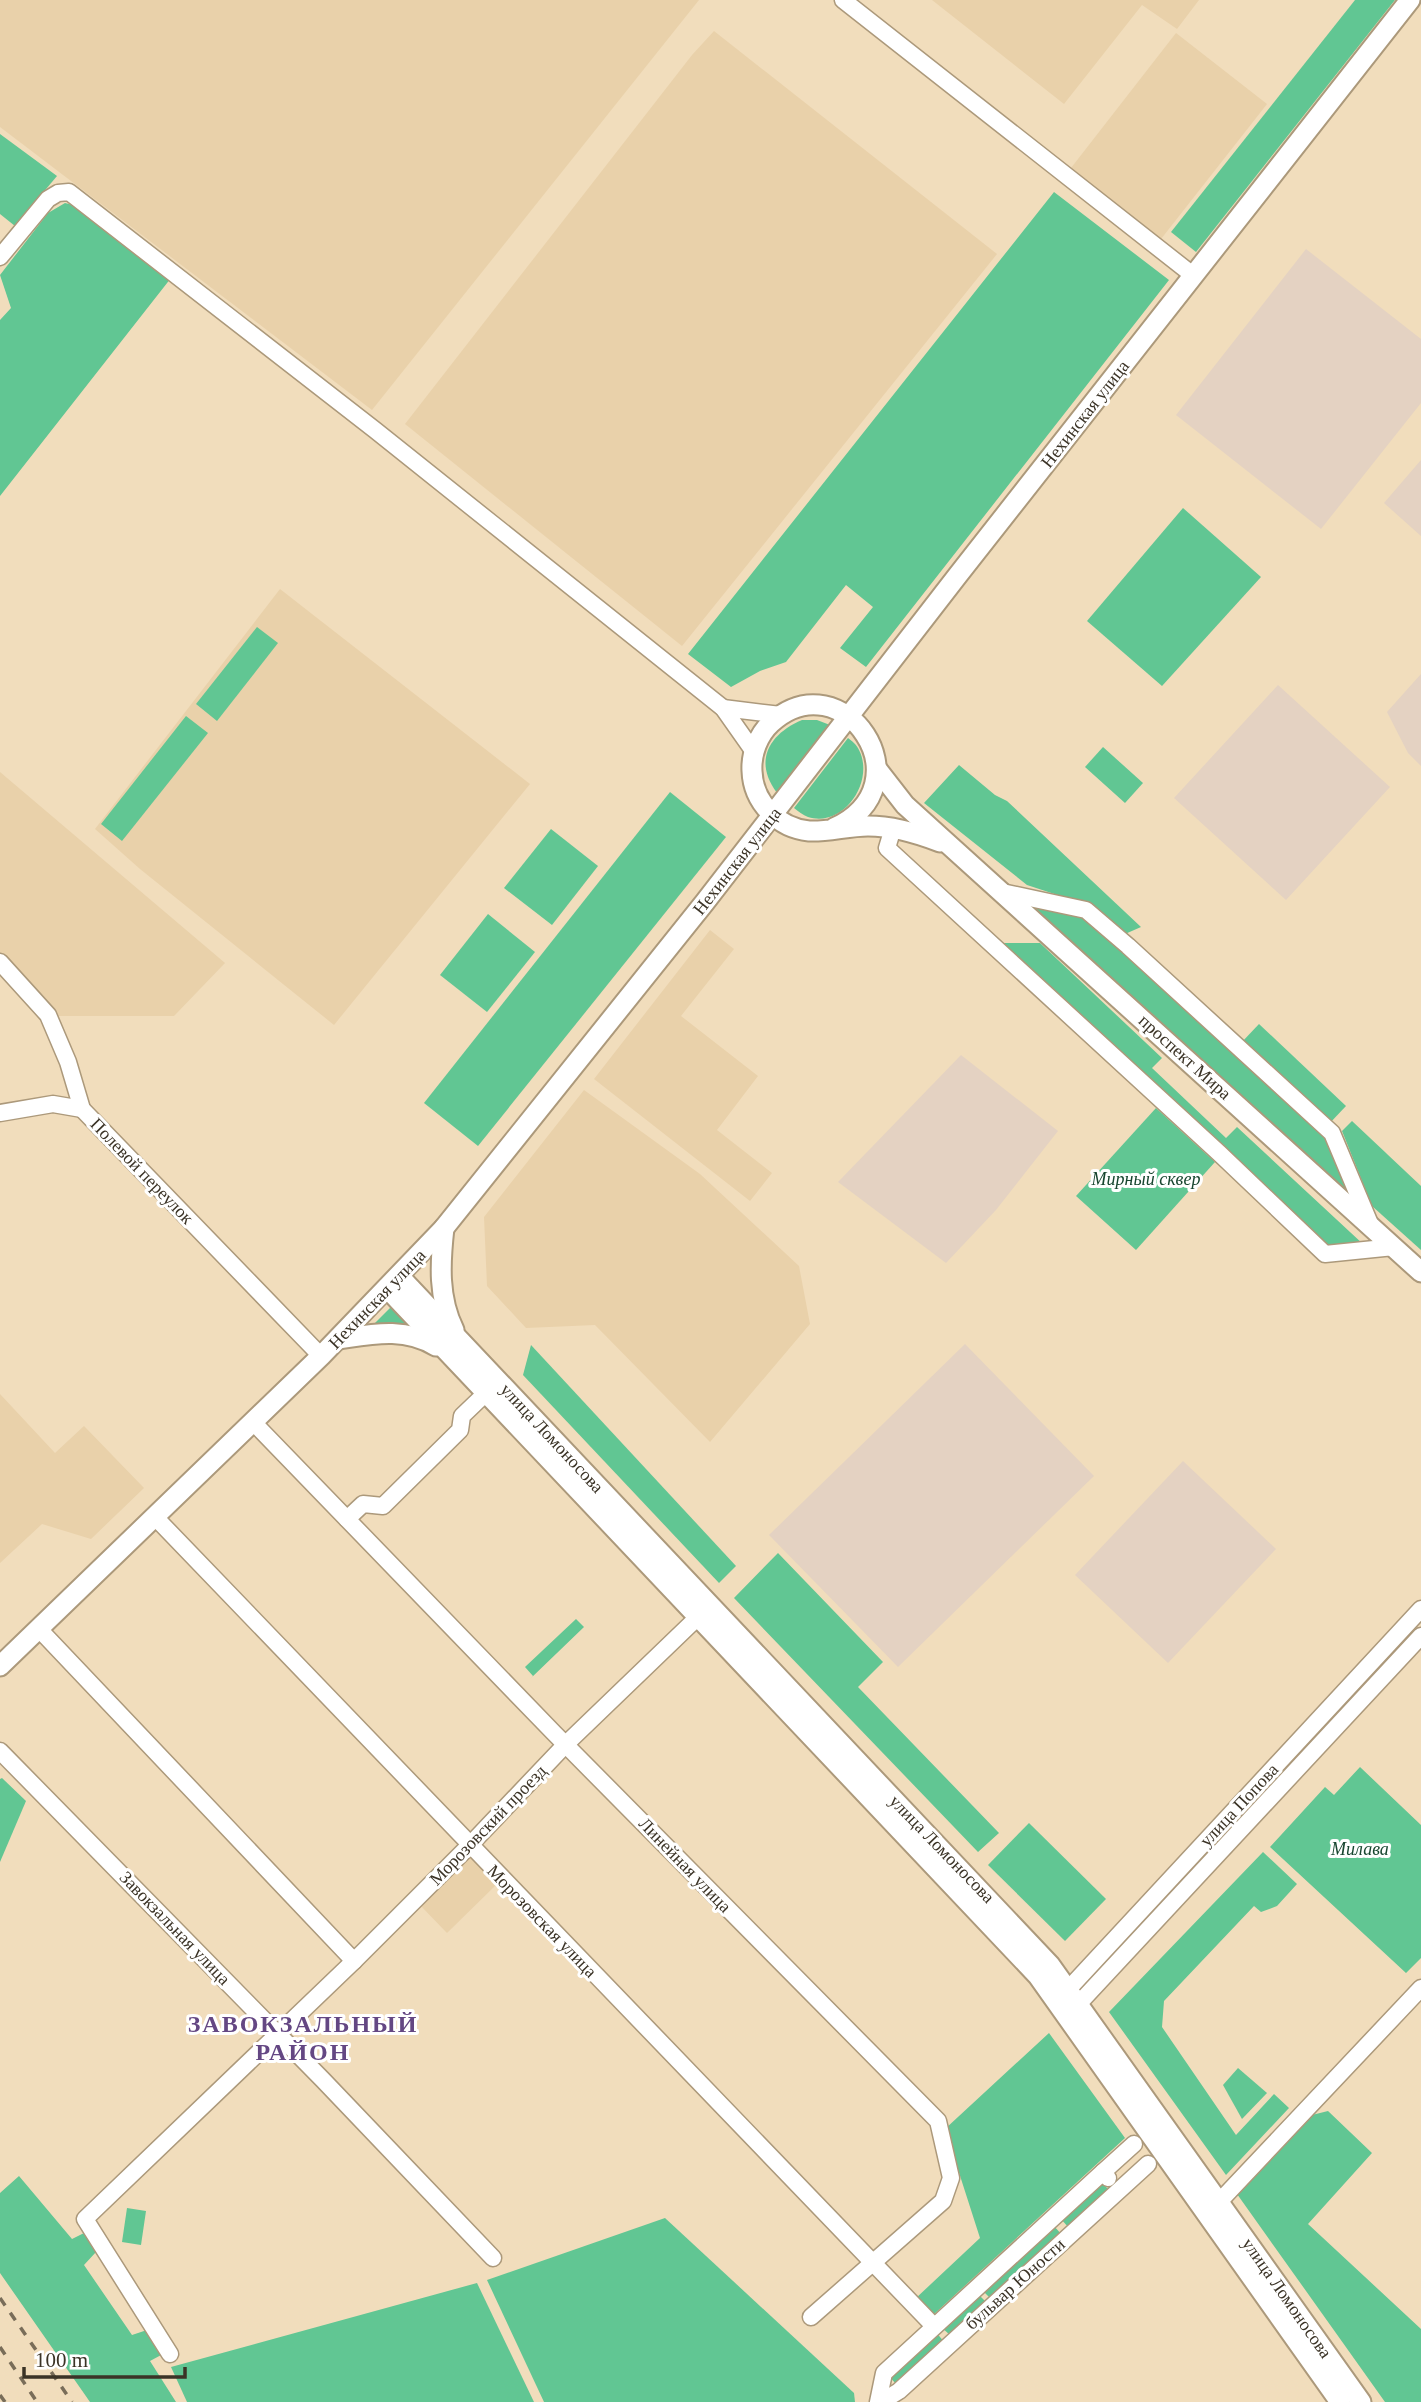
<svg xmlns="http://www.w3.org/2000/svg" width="1421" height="2402" font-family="'Times New Roman',serif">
<rect width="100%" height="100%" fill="#f1ddbc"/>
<!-- built -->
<g fill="#e9d1aa">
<polygon points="0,0 699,0 372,410 0,127"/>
<polygon points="932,0 1199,0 1177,29 1142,5 1064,104"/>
<polygon points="714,31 997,254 682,646 405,424 692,55"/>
<polygon points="1176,33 1267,104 1161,239 1071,168"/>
<polygon points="280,589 530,784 334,1025 140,869 95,829"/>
<polygon points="0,772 225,963 174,1016 56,1016 0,953"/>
<polygon points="710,930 734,949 681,1016 758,1076 717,1130 772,1173 750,1201 594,1079"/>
<polygon points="584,1090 700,1174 799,1266 810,1324 710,1442 595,1325 526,1328 487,1286 484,1217"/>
<polygon points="0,1394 55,1453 84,1426 144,1488 91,1539 42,1524 0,1563"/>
<polygon points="469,1854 498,1883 447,1933 419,1904"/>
</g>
<!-- education -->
<g fill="#e4d2c2">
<polygon points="1306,249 1421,339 1421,403 1321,529 1176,415"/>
<polygon points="1421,460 1421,536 1384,503"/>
<polygon points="1421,674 1421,766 1408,753 1387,712"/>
<polygon points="1278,685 1390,787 1286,900 1174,798"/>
<polygon points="961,1055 1058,1131 996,1210 946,1263 838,1182"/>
<polygon points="965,1344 1094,1476 898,1667 769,1535"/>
<polygon points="1183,1461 1276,1549 1168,1663 1075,1575"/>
</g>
<!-- green -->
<g fill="#61c693">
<polygon points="1355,0 1395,0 1196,252 1171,232"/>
<polygon points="0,134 57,176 15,226 0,214"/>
<polygon points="1054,192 1169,280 866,667 840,648 873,607 846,585 786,662 760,671 731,687 688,654"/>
<polygon points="65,203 77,206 171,278 0,496 0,320 11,308 0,275 48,213"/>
<polygon points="1183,508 1261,577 1162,686 1087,621"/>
<polygon points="257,627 278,643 217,721 196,704"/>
<polygon points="186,716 208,733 122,841 101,824"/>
<path d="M802,720H817L830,725L777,793C753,761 769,734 802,720Z"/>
<path d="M848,738C852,741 857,745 859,750C875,781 844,828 808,817C803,815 798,811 794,808Z"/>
<polygon points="1103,747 1143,783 1125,803 1085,767"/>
<polygon points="959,765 995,795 1007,801 1141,927 1125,934 1091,906 1027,885 924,803"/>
<polygon points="670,792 726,837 478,1146 424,1103"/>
<polygon points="551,829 598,866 552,925 504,888"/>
<polygon points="1027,904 1088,916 1331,1142 1355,1199"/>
<polygon points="488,914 535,952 487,1012 440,975"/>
<polygon points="1000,943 1040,943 1162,1058 1152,1068 1226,1138 1237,1127 1364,1245 1327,1248"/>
<polygon points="1259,1024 1346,1106 1328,1125 1241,1043"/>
<polygon points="1156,1108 1215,1162 1136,1250 1076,1196"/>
<polygon points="1352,1121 1421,1186 1421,1250 1372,1206 1342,1131"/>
<polygon points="394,1304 422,1333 370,1328"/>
<polygon points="531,1345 736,1566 719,1583 523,1375"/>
<polygon points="778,1553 883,1662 858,1687 999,1833 978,1852 734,1598"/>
<polygon points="576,1619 584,1627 530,1679 533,1676 525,1667"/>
<polygon points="1360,1767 1421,1825 1421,1958 1406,1973 1270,1847 1325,1787 1334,1795"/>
<polygon points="2,1778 26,1801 0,1862 0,1779"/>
<polygon points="1029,1823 1106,1899 1065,1941 988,1865"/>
<polygon points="1263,1852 1297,1884 1277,1906 1261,1912 1254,1906 1164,2001 1162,2027 1236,2135 1274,2094 1289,2108 1226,2175 1109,2012"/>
<polygon points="1049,2033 1125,2138 931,2317 915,2299 980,2238 945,2129"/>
<polygon points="1238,2068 1267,2093 1242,2119 1223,2085"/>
<polygon points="1328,2111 1372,2153 1308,2224 1421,2329 1421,2402 1385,2402 1237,2194 1312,2115"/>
<polygon points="19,2176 72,2239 84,2233 96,2247 96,2252 84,2265 132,2335 147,2330 163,2354 150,2361 176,2402 90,2402 0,2273 0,2193"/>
<polygon points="1101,2182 1111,2192 1070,2229 1060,2218"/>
<polygon points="127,2208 146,2211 141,2245 122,2242"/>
<polygon points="665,2218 854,2393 855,2402 544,2402 487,2280"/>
<polygon points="1053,2225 1063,2236 992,2300 981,2289"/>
<polygon points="477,2283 534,2402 187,2402 171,2367"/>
<polygon points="977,2293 988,2304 951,2336 940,2326"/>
<polygon points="935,2331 945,2343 897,2385 887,2374"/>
</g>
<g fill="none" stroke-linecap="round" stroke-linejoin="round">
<defs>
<g id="minor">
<polyline points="843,0 1194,276"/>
<polyline points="0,257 48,199 58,193 69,192 375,430 723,708 754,752"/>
<polyline points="723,708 781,715"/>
<polyline points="893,828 887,848 1219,1153 1325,1254 1394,1247"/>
<polyline points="1002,892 1086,910 1128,946 1332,1133 1371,1226"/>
<polyline points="0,962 48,1015 68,1062 82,1109 321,1356"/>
<polyline points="0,1113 53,1104 82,1109"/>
<polyline points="253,1422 554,1733 938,2121 951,2178 943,2201 811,2317"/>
<polyline points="155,1517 930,2322"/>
<polyline points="347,1519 363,1504 383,1506 460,1430 462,1416 486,1393"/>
<polyline points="39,1629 354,1961"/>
<polyline points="0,1751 323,2080 493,2258"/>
<polyline points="1061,1997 1421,1609"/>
<polyline points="1071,2012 1421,1636"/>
<polyline points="1108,2178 1103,2172 1134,2144"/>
<polyline points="1219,2202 1421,1988"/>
<polyline points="170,2354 85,2219 354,1961 469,1846 566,1744 698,1617"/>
<polyline points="878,2402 884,2373 1103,2172"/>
<polyline points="881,2402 899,2391 1148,2164"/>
</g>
<g id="major">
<polyline points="877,769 905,805 1421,1272"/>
<path d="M834,828C930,784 842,658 771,723C758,735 751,754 752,771C753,802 778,828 809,831C828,832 848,826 868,826C893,826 917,833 940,842"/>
<path d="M444,1228C440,1263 438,1298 454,1330"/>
<polyline points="399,1276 1050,1965 1361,2402"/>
<polyline points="387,1288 1038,1976 1340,2402"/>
<path d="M339,1339C373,1334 404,1327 436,1346"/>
<polyline points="0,1666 321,1356 444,1228 705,902 958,575 1410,0"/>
</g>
</defs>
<!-- minor casing -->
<use href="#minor" stroke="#ac997b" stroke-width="19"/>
<!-- major casing -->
<use href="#major" stroke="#ac997b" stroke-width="23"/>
<!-- minor -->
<use href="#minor" stroke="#fff" stroke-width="16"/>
<!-- major -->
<use href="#major" stroke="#fff" stroke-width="19"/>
<!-- rail -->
<g stroke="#796d59" stroke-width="3.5" stroke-dasharray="9 9" stroke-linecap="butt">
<polyline points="0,2298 72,2402"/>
<polyline points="0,2347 37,2402"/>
<polyline points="0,2395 5,2402"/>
</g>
</g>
<g text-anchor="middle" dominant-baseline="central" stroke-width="6" stroke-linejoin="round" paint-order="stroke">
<!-- street labels -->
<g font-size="18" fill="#3b3326" stroke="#fff">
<text transform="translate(1085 414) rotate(-52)">Нехинская улица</text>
<text transform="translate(737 861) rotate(-52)">Нехинская улица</text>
<text transform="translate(1185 1057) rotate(42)">проспект Мира</text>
<text transform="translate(142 1171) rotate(46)">Полевой переулок</text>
<text transform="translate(377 1299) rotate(-46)">Нехинская улица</text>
<text transform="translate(552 1438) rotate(47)">улица Ломоносова</text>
<text transform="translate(1239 1805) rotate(-47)">улица Попова</text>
<text transform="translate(488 1825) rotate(-46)">Морозовский проезд</text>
<text transform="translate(942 1849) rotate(46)">улица Ломоносова</text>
<text transform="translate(685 1865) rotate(46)">Линейная улица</text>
<text transform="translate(542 1921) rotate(46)">Морозовская улица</text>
<text transform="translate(175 1928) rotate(46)">Завокзальная улица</text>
<text transform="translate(1015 2284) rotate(-42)">бульвар Юности</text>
<text transform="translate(1287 2298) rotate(55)">улица Ломоносова</text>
</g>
<!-- park labels -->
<g font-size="18" font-style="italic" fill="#184630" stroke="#fff">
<text x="1146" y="1179">Мирный сквер</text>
<text x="1360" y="1849">Милава</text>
</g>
<!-- district labels -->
<g font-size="24" font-weight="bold" letter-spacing="2" fill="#644783" stroke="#fff">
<text x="303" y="2024">ЗАВОКЗАЛЬНЫЙ<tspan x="303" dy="28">РАЙОН</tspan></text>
</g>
</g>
<!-- scale -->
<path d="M24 2367v10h161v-10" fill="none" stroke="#3b3326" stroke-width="3.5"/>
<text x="35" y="2367" font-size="21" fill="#3b3326" stroke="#ffffff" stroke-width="5" paint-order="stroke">100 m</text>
</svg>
